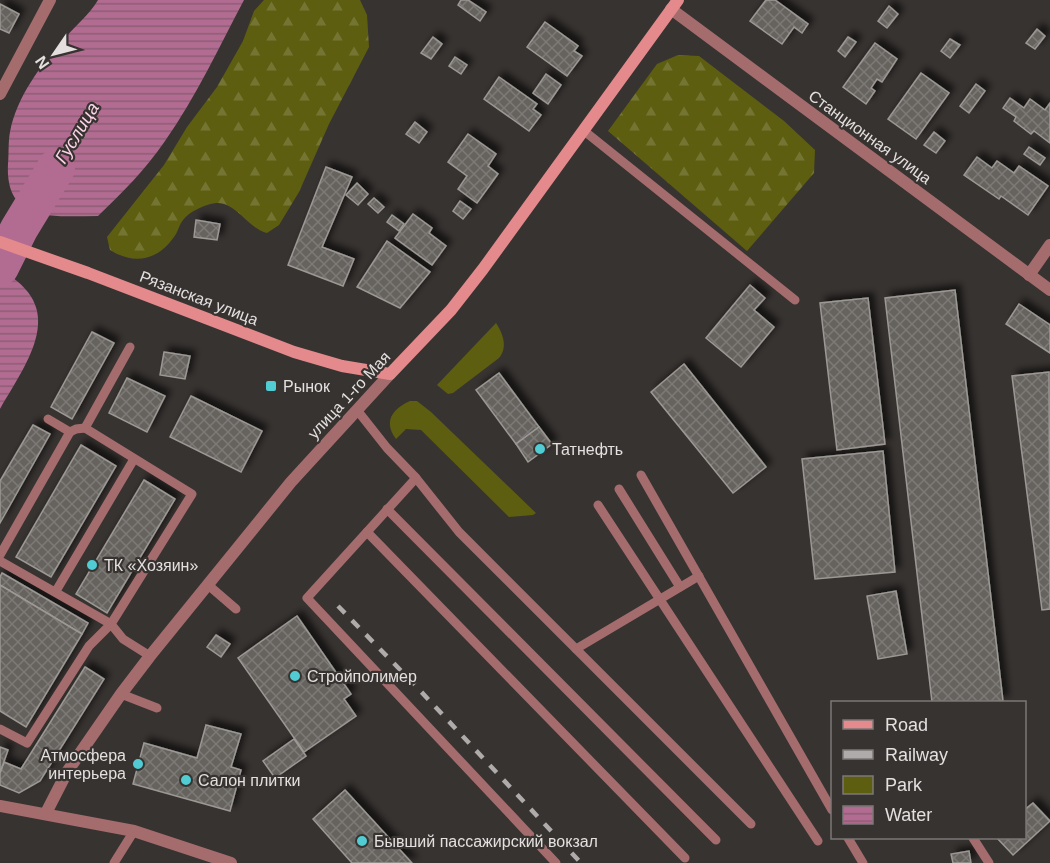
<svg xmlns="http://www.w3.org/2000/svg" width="1050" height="863" font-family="Helvetica,sans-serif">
<defs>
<pattern id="forest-firs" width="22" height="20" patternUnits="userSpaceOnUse" patternTransform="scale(1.5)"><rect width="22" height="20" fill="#5e5e11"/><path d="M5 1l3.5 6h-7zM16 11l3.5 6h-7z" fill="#757533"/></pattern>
<pattern id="water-rules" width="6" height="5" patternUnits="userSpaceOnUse" patternTransform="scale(1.5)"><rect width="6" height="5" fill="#b36c91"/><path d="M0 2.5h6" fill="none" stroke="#8c5e76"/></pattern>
<pattern id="building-cross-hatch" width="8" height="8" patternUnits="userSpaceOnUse" patternTransform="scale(1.5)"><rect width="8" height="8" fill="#66635f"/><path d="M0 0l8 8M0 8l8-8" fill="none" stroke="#7c7976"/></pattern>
<filter id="shadow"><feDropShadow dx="5.5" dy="-5.5" stdDeviation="3" flood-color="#0009"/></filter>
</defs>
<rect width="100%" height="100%" fill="#373331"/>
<!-- green -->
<g fill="#5e5e11">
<path d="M496,323C503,334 508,347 499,358L453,393L448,394L437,385Z"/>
<path d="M410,401H417L431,412L536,513L533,515L509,517L421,430L406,429L396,439C383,422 392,409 410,401Z"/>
</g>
<!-- forest -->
<g fill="url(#forest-firs)">
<path d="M264,0H360L367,15L369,47L329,124L299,192L279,225L267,233C249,229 235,201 216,203C205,204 189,212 183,220C179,225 178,232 174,237C157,261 134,265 110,250L107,237L164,165L187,127L217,87L243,41L254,11Z"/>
<polygon points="678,55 699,56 784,121 815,150 814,173 747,251 608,131 657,64"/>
</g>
<!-- water -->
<g fill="url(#water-rules)">
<path d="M98,0H244C219,47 196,97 165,141C146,169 122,193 98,216C55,216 5,224 8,164C9,154 8,143 10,132C17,96 41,65 65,38C76,25 89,15 98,0Z"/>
<path d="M0,270C69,307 29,359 0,409Z"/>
</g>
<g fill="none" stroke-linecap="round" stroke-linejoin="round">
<!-- river -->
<polyline stroke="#b36c91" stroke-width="38" points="0,267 19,229 56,168"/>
</g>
<!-- building -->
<g fill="url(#building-cross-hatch)" stroke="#9c9995" stroke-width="1.5" filter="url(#shadow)">
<polygon points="461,0 468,0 486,12 480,21 458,5"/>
<polygon points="766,0 775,0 808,24 802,33 794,27 782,44 750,21"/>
<polygon points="0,4 19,14 9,33 0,29"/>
<polygon points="889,6 898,14 887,28 878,21"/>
<polygon points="545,22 578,46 574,51 582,56 567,76 527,47"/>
<polygon points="1037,29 1045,36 1035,49 1026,43"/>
<polygon points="433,37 442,44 431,59 421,53"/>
<polygon points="848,37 856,42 845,57 838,51"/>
<polygon points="950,39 960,45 950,58 941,51"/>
<polygon points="875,43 897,59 882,82 877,79 871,88 875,91 866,104 843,87"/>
<polygon points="455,57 467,65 461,74 449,66"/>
<polygon points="921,73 949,93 916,139 888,119"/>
<polygon points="546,74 561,85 548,104 533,93"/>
<polygon points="499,77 537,104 533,109 541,115 529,131 484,99"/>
<polygon points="976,84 985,91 969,113 960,106"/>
<polygon points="1010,98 1024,108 1030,99 1045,110 1050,103 1050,143 1034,131 1031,134 1014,121 1016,117 1003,108"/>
<polygon points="415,122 427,132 419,143 406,134"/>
<polygon points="934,132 945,141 936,153 924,145"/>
<polygon points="468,134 496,154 488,166 498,174 477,203 458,189 467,176 448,162"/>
<polygon points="1029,147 1045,158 1040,165 1024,154"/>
<polygon points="977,157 992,168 997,161 1014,173 1019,166 1048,186 1028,215 1001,196 999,199 964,175"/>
<polygon points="326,167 352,177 322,247 354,259 343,286 288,265"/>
<polygon points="357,183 368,194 358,205 346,195"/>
<polygon points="374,198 384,207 378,213 368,204"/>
<polygon points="460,201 471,209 463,219 453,211"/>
<polygon points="413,214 432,228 429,233 446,246 432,265 395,238"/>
<polygon points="392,215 404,224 399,231 387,222"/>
<polygon points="196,220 220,224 217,240 194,237"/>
<polygon points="387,241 430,272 400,308 357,287"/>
<polygon points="750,285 765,298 754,310 774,327 741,367 706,338"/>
<polygon points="955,290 1003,701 985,702 932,702 885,298"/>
<polygon points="868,298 885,444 837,450 820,303"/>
<polygon points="1019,304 1050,325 1050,353 1006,324"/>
<polygon points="92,332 114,343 72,419 51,407"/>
<polygon points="164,352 190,356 185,379 160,375"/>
<polygon points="684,364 766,467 733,493 651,392"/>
<polygon points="1049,372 1050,609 1042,610 1012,376"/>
<polygon points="499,373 539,427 516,444 476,390"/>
<polygon points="127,378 165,396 147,432 109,413"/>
<polygon points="191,396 262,431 241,472 170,437"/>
<polygon points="33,425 50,434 0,523 0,481"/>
<polygon points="539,427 552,444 528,462 516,444"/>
<polygon points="81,445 116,466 51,577 16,557"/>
<polygon points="883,451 895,572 815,579 802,459"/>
<polygon points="144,480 175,499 107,613 76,594"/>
<polygon points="2,573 88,623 82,634 0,585 0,577"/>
<polygon points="0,585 82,634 26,727 0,711"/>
<polygon points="896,591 907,654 878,659 867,596"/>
<polygon points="297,616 351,694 344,699 356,716 304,752 238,658"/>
<polygon points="216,635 230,644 221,657 207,647"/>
<polygon points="85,667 104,679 40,781 19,793 0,785 0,773 4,762 21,769"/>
<polygon points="206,725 241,734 231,767 241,770 230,811 133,784 144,743 197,758"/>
<polygon points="294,739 306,756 275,778 263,761"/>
<polygon points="0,747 8,750 0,773"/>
<polygon points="345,790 412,863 352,863 313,819"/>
<polygon points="1033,803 1050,821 1013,855 997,838 1024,838 1024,810"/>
<polygon points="969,851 971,863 953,863 951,854"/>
</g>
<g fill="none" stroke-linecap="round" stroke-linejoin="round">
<!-- service -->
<g stroke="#a56c6d" stroke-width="9">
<polyline points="583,130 795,300"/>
<polyline points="130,347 85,428 192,494 111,624 123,639 150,656"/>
<polyline points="357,410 387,448 416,478 459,532 751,824"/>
<polyline points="48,419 70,432 76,429 85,428"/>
<polyline points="641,475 832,810"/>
<polyline points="416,478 307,598 556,863"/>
<polyline points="619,489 680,587"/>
<polyline points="598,505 818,841"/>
<polyline points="387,509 716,840"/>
<polyline points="367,532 685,858"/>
<polyline points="0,555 70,432"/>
<polyline points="0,561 111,624 89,646 27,743 0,729"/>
<polyline points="207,584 236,609"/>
<polyline points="56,591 134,459"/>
<polyline points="576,649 699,576"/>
<polyline points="121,694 157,708"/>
<polyline points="848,838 863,863"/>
<polyline points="973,838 989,863"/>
<polyline points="114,863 134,831"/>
</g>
<!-- minor -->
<g stroke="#a56c6d" stroke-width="12">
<polyline points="671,9 1050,290"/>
<polyline points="0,94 50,0"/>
<polyline points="1029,275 1050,245"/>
<polyline points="0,806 134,831 231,863"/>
<polyline points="46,813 67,772 121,694 150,656 291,482 390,374"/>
</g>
<!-- secondary -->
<polyline stroke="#e4898c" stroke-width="12" points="0,242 88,273 294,352 342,366 390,374 451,310 483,269 678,0"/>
<!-- rail -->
<polyline stroke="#aeabaa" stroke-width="4.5" stroke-dasharray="10 10" stroke-linecap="butt" points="338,606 414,684 581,863"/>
</g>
<!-- markers -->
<g fill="#51ccd3" stroke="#373331" stroke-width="2">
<rect x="265" y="380" width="12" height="12" rx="3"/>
<circle cx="540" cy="449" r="6"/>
<circle cx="92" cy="565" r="6"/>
<circle cx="295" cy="676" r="6"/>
<circle cx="138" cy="764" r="6"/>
<circle cx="186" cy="780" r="6"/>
<circle cx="362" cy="841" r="6"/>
</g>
<g text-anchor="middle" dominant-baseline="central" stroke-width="4.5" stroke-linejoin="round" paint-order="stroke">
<!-- street labels -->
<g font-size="16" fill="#e3e0df" stroke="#373331">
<text transform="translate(870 137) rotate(36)">Станционная улица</text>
<text transform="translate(199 298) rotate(21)">Рязанская улица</text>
<text transform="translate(349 395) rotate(-47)">улица 1-го Мая</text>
</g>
<!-- poi labels -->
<g font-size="16" fill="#e3e0df" stroke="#373331" text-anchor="start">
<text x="283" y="386">Рынок</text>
<text x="552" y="449">Татнефть</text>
<text x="104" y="565">ТК «Хозяин»</text>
<text x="307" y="676">Стройполимер</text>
<text x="126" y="755" text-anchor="end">Атмосфера<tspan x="126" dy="18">интерьера</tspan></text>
<text x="198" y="780">Салон плитки</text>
<text x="374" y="841">Бывший пассажирский вокзал</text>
</g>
<!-- water labels -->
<g font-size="18" font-style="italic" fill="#fdd4e8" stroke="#373331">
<text transform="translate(77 133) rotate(-59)">Гуслица</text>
</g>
</g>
<!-- legend -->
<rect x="831" y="701" width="195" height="138" fill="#373331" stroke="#7c7877" stroke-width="1.5"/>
<rect x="843" y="720" width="30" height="9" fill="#e4898c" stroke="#7c7877" stroke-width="1.5"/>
<text x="885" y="731" font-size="18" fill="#e3e0df">Road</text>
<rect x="843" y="750" width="30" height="9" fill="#aeabaa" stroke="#7c7877" stroke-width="1.5"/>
<text x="885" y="761" font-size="18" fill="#e3e0df">Railway</text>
<rect x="843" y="776" width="30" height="18" fill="#5e5e11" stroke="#7c7877" stroke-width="1.5"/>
<text x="885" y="791" font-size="18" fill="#e3e0df">Park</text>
<rect x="843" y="806" width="30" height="18" fill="url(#water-rules)" stroke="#7c7877" stroke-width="1.5"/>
<text x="885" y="821" font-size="18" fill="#e3e0df">Water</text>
<!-- north arrow -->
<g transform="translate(54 54) rotate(235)" stroke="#373331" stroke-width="4.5" paint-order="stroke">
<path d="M0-4.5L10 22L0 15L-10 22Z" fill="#e3e0df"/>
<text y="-9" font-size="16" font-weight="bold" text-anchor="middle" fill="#e3e0df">N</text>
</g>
</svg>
